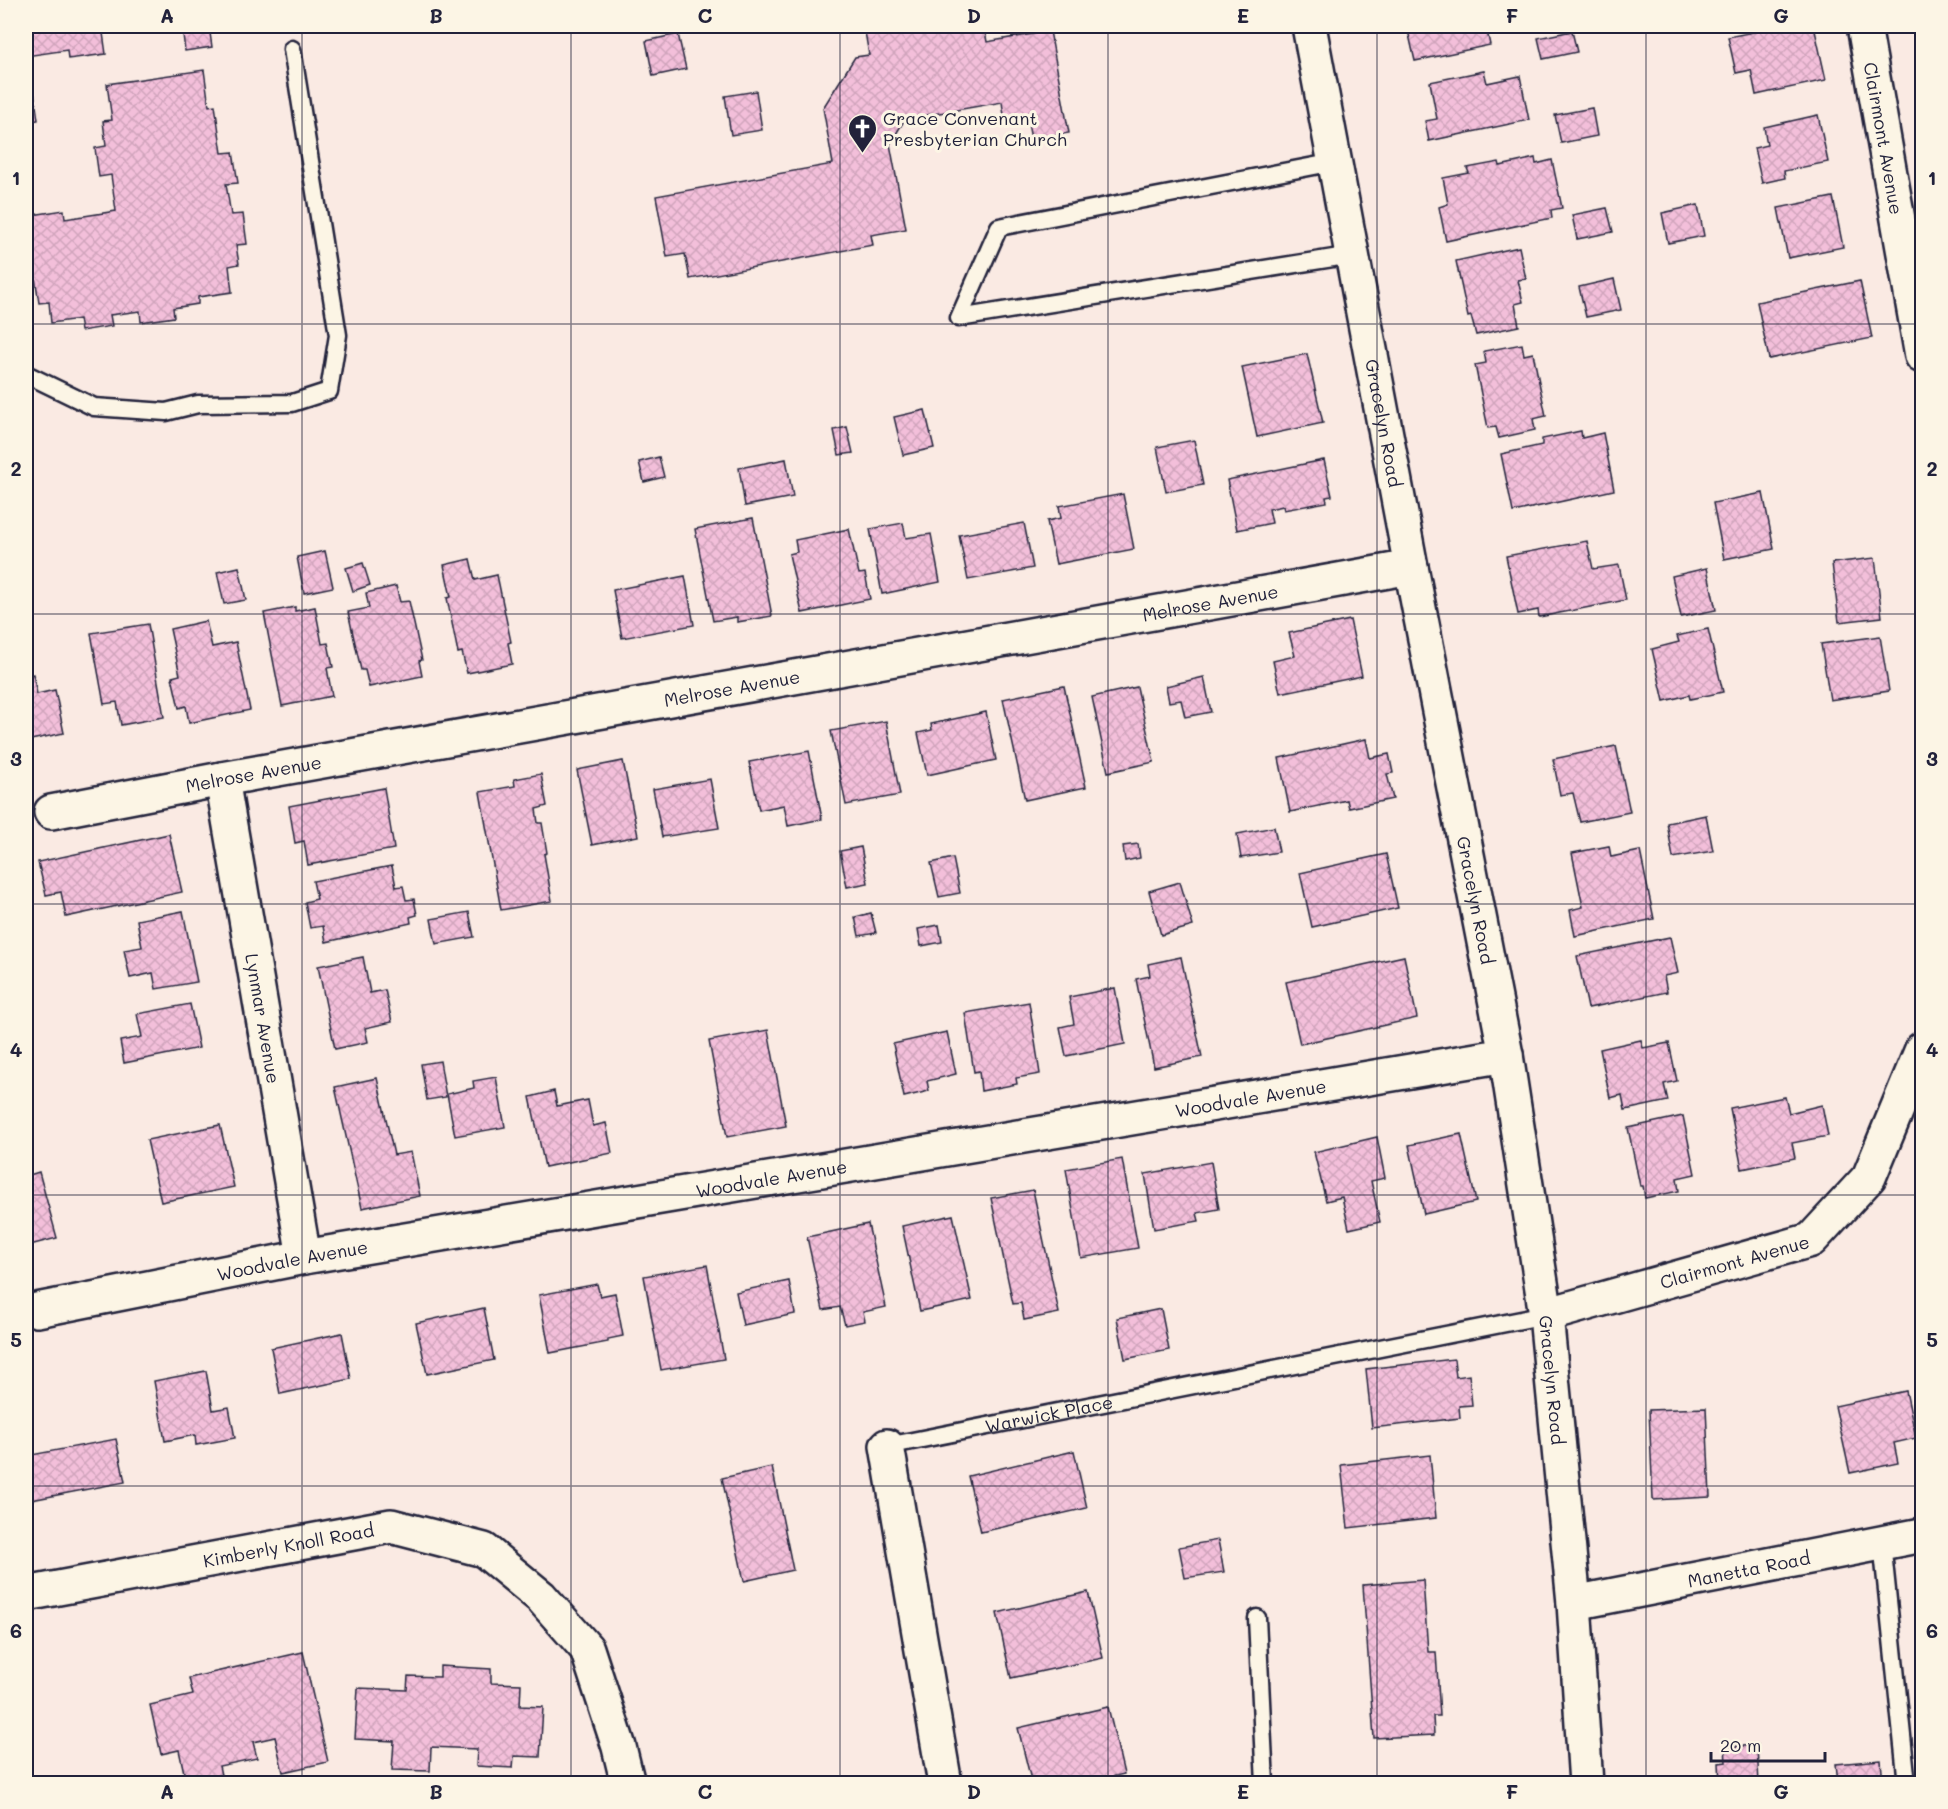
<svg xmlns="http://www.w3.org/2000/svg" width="1948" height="1809" font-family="Mali,sans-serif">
<defs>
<pattern id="building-cross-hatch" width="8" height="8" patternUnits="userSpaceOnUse" patternTransform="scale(1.5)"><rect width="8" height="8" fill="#f3bfda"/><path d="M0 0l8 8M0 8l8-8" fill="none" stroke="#d0a4bc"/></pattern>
</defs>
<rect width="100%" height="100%" fill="#faeae3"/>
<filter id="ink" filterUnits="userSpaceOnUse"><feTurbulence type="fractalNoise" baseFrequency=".0167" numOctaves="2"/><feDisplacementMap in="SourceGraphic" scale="12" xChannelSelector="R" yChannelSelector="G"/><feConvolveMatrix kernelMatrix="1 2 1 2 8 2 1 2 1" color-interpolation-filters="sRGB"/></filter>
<g filter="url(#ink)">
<!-- building -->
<g fill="url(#building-cross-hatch)" stroke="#22223b" stroke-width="1.5">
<polygon points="26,26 102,26 106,54 68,59 67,50 26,56"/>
<polygon points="182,26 209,26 212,47 185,51"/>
<polygon points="864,26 984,26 987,42 1050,31 1069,133 1031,139 1027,118 1005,122 1002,102 905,119 890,144 906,229 871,235 873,245 690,279 685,254 667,257 656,196 833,164 823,108 855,57 869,55"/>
<polygon points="1407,26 1486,26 1490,45 1415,61"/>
<polygon points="1783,26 1814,26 1826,80 1756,95 1751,70 1736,73 1728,37"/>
<polygon points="1572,31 1577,52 1543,59 1538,38"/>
<polygon points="678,34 686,69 653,76 646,41"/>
<polygon points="204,70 209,106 215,105 222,153 233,152 238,183 226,184 231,215 243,214 247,244 236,245 239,264 229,266 232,292 198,297 198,304 173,308 174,317 141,322 140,311 110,315 112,326 81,331 79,319 51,323 49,302 39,303 35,277 28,278 26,251 30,250 26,216 64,210 65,219 116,211 111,175 99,177 95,148 106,146 103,121 112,120 107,84"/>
<polygon points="1484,71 1487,83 1520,76 1529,120 1429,141 1425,121 1437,119 1430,82"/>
<polygon points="756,91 762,130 731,135 725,96"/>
<polygon points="34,92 38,120 27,122 31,149 26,150 26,93"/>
<polygon points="1592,108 1597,136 1561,143 1555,115"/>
<polygon points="1818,115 1828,162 1784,171 1785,178 1762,183 1754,148 1767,145 1764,127"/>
<polygon points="1535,158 1536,164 1552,160 1562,208 1551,210 1552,218 1446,241 1439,207 1448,204 1443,178 1469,173 1467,168 1499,162 1500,166"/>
<polygon points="1833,197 1843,247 1788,258 1778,208"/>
<polygon points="1698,205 1704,236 1668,243 1662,213"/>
<polygon points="1607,208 1613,232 1577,239 1572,215"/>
<polygon points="1519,247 1526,279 1518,280 1523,302 1515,304 1519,326 1476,335 1471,316 1468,317 1456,261"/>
<polygon points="1614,279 1621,310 1586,317 1579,287"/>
<polygon points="1860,281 1872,338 1769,359 1757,302"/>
<polygon points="1522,344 1524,355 1533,353 1546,416 1533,419 1535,430 1499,438 1496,427 1488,428 1475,365 1486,363 1484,351"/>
<polygon points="1307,354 1323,423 1257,437 1242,367"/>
<polygon points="925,410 934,448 903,455 894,417"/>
<polygon points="847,427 853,453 839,455 834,430"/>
<polygon points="1581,431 1582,438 1603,433 1614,490 1513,512 1501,454 1542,445 1542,439"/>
<polygon points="1194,440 1203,485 1166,492 1157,447"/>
<polygon points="659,457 664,477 644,482 639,462"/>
<polygon points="786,459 793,497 745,506 739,468"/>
<polygon points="1324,460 1332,496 1326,497 1327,502 1284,510 1283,506 1269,509 1272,523 1237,530 1227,480"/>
<polygon points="1763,493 1774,549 1724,559 1713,503"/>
<polygon points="1123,494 1134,549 1056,564 1047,521 1061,518 1059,506"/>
<polygon points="753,518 772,616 737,622 737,617 713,621 695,529"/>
<polygon points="903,523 906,538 931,534 940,582 882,594 870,529"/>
<polygon points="1024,523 1033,568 968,580 959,535"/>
<polygon points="849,529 859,574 865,573 870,599 802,613 789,554 797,552 795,540"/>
<polygon points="1587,541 1593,569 1619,565 1626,600 1539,617 1538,610 1518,614 1506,556"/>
<polygon points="325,551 333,587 304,593 297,557"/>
<polygon points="1875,558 1882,617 1839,622 1832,563"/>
<polygon points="470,559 475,580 497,575 511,642 508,643 512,664 467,673 462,652 458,653 447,598 451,597 444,565"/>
<polygon points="363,563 370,585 353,591 346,568"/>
<polygon points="239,567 246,600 224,604 217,572"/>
<polygon points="1707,568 1716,610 1681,617 1672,576"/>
<polygon points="685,576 694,625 622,638 613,590"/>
<polygon points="396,586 400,602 409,601 422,660 419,661 422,676 369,687 365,670 361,670 348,612 369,608 366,593"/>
<polygon points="295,607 295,611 315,607 322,644 328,643 333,667 327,668 332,696 282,706 264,613"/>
<polygon points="1350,620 1362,676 1280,693 1273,661 1295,656 1289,633"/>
<polygon points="206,621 212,647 236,642 250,710 189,723 186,706 179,708 172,677 180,675 170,629"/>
<polygon points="148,624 164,717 121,725 117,702 104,704 91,633"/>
<polygon points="1708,629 1723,692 1690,699 1689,695 1664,701 1652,649 1679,642 1677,636"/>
<polygon points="1880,636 1889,691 1830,700 1821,644"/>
<polygon points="33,674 37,694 55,690 64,733 26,741 26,675"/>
<polygon points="1204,677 1211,712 1185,717 1181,700 1169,702 1166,686"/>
<polygon points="1064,686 1086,787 1025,800 1003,699"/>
<polygon points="1137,687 1154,762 1108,772 1092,697"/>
<polygon points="986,712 996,760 927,775 918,733 932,730 931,724"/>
<polygon points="886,721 900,795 846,805 831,731"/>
<polygon points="1366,739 1370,758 1389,754 1393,773 1387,774 1393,799 1349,808 1347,800 1290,812 1279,758"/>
<polygon points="1616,746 1630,812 1580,822 1573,793 1560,795 1553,759"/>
<polygon points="809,751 822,819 788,826 784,805 759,810 749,762"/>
<polygon points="623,761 638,836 592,845 577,770"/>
<polygon points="541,774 547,806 536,809 538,823 542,823 547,853 544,854 552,901 501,910 480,792 515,786 514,779"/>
<polygon points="710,779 719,828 662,837 653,789"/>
<polygon points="384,788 394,849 308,865 304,841 295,843 289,806"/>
<polygon points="1706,815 1713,851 1673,858 1667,823"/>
<polygon points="1274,827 1279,852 1241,858 1237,834"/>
<polygon points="169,834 182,892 66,917 61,892 46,895 38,862"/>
<polygon points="1138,844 1140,858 1125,861 1123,846"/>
<polygon points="1609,846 1611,857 1640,851 1654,919 1575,936 1570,910 1583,907 1572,853"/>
<polygon points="861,847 868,883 847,887 840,851"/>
<polygon points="1386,854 1398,908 1312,927 1300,873"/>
<polygon points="953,858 960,893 939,897 931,863"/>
<polygon points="392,866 396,887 403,886 406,900 414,899 417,915 410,917 411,923 326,942 323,926 310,928 305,902 317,899 313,881"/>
<polygon points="1180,882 1193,926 1161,935 1149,891"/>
<polygon points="183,911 197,982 156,989 153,973 130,978 124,950 142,947 137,920"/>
<polygon points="469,912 474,937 436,944 431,919"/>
<polygon points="871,913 876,933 859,936 855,917"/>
<polygon points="939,925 942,942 921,946 918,929"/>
<polygon points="1670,937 1678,973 1664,976 1667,992 1588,1008 1577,956"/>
<polygon points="1404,956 1417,1018 1300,1044 1286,982"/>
<polygon points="363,957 370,993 385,990 392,1022 365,1028 368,1042 335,1049 318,966"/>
<polygon points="1181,957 1202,1057 1154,1067 1136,979 1150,976 1148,964"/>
<polygon points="1115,988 1125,1044 1066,1056 1060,1027 1074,1024 1069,997"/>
<polygon points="1029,1002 1040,1074 1016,1078 1017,1084 981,1091 979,1071 974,1072 965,1013"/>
<polygon points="190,1004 199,1048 124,1063 120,1041 142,1037 137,1014"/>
<polygon points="768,1030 786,1126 727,1137 709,1041"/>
<polygon points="947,1032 956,1074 927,1081 929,1091 904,1097 893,1044"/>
<polygon points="1641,1040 1643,1048 1669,1043 1677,1081 1664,1084 1668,1101 1625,1110 1622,1095 1610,1098 1600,1049"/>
<polygon points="440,1061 446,1097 427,1100 421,1064"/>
<polygon points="496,1077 505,1127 455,1136 447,1094 474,1088 473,1081"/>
<polygon points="377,1078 394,1155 411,1152 420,1196 362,1208 335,1087"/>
<polygon points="554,1091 557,1106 588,1100 593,1126 606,1123 612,1153 545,1167 530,1097"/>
<polygon points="1785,1097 1789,1113 1822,1105 1828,1136 1792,1143 1795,1158 1742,1169 1730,1108"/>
<polygon points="1683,1116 1695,1174 1677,1178 1679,1191 1645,1198 1643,1186 1640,1186 1628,1128"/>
<polygon points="220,1125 234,1187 161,1202 147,1140"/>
<polygon points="1461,1134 1476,1202 1424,1214 1409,1145"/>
<polygon points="1377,1137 1385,1178 1371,1181 1380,1222 1349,1229 1342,1197 1326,1201 1314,1152"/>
<polygon points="1122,1159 1138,1248 1081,1258 1066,1169"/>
<polygon points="1211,1162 1219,1209 1197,1213 1199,1221 1154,1229 1145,1174"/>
<polygon points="39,1172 57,1238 26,1246 26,1176"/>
<polygon points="1033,1190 1059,1313 1024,1320 1021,1303 1013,1304 991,1198"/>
<polygon points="953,1215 972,1300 920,1311 902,1226"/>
<polygon points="868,1224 886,1307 863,1312 865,1321 845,1325 840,1307 823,1310 807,1237"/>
<polygon points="707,1265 724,1359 661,1370 644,1276"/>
<polygon points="789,1281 795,1314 743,1325 736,1292"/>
<polygon points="597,1284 600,1296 615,1293 623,1336 608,1339 608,1342 550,1353 539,1295"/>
<polygon points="484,1308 494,1360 427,1374 416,1323"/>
<polygon points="1161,1309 1169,1350 1125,1359 1117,1318"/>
<polygon points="342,1333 351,1379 280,1394 271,1348"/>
<polygon points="1454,1359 1456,1377 1469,1375 1472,1405 1459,1406 1460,1418 1372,1428 1366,1369"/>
<polygon points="206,1371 213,1410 229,1407 235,1438 196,1445 195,1435 165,1441 154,1381"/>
<polygon points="1906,1391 1916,1438 1894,1443 1898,1463 1850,1473 1835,1406"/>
<polygon points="1706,1408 1710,1497 1653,1500 1649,1410"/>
<polygon points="116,1439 125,1482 26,1501 26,1456"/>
<polygon points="1074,1451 1087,1508 981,1532 968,1476"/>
<polygon points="1430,1455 1436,1518 1348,1528 1341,1465"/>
<polygon points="772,1467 793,1570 744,1581 722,1478"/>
<polygon points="1218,1540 1224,1572 1185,1578 1179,1547"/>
<polygon points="1423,1580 1428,1652 1436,1652 1440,1716 1433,1716 1434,1735 1374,1738 1363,1585"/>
<polygon points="1088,1592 1103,1658 1011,1678 997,1613"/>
<polygon points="303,1652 328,1762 283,1772 275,1737 253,1742 257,1758 219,1766 221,1775 186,1782 179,1750 161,1754 150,1705 193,1695 189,1678"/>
<polygon points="440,1666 491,1669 491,1683 521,1684 520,1706 543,1707 540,1757 514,1756 513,1768 476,1766 477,1749 431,1747 430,1771 392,1770 394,1741 355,1739 358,1688 407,1690 408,1676 440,1677"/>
<polygon points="1108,1707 1124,1774 1083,1784 1032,1784 1018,1728"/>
<polygon points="1757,1745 1759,1784 1720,1784 1719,1763 1726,1762 1725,1747"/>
<polygon points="1881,1760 1883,1784 1838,1784 1836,1764"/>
</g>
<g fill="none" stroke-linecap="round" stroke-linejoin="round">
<defs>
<g id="service">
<polyline points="1335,162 999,227 959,318 1352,255"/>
<polyline points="26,374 94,407 166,412 198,404 292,403 329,391 338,335 292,49"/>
<path id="s1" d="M887,1446L1546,1315"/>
<polyline points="1882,1542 1907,1784"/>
<polyline points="1257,1618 1265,1784"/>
</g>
<g id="minor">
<path id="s2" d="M1309,26L1411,567L1506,1055L1546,1315L1574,1603L1586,1784"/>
<path id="s3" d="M1864,26L1922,356"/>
<path id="s4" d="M222,779L304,1257"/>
<path id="s5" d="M51,812L222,779L1411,567"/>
<path id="s6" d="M37,1310L304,1257L1506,1055"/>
<path id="s7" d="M1546,1315L1811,1240L1869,1177L1922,1049"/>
<polyline points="887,1446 945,1784"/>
<path id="s8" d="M26,1594L391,1526L484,1550L541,1597L587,1649L619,1747L628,1784"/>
<path id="s9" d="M1574,1603L1922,1535"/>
</g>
</defs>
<!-- service casing -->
<use href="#service" stroke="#22223b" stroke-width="21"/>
<!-- minor casing -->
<use href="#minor" stroke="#22223b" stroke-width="38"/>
<!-- service -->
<use href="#service" stroke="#fcf5e5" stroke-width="16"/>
<!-- minor -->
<use href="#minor" stroke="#fcf5e5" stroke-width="33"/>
</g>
</g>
<!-- grid -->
<path fill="none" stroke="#22223b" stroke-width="1.5" stroke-opacity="0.55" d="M302,26V1784M571,26V1784M840,26V1784M1108,26V1784M1377,26V1784M1646,26V1784M26,324H1922M26,614H1922M26,904H1922M26,1195H1922M26,1486H1922"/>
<!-- icons -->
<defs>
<symbol id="church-pin" viewBox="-11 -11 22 30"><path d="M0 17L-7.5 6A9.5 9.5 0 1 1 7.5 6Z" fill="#22223b" stroke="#fcf5e5"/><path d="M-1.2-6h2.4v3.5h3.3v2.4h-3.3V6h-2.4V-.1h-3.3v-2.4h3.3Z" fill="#fff"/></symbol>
</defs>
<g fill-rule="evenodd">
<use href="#church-pin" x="846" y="112" width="33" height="45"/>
</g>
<g text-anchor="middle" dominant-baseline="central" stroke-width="6" stroke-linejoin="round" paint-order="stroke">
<!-- poi labels -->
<g font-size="18" fill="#22223b" stroke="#fcf5e5" text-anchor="start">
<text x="883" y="118">Grace Convenant<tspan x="883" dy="21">Presbyterian Church</tspan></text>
</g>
<!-- street labels -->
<g font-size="18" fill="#22223b" stroke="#fcf5e5">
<text stroke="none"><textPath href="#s3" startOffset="114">Clairmont Avenue</textPath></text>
<text stroke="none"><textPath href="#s2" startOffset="404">Gracelyn Road</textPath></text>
<text stroke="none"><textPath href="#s5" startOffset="1178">Melrose Avenue</textPath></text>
<text stroke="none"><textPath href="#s5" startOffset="692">Melrose Avenue</textPath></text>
<text stroke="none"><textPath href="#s5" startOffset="206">Melrose Avenue</textPath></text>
<text stroke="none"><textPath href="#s2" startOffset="890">Gracelyn Road</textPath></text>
<text stroke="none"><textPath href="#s4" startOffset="243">Lynmar Avenue</textPath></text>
<text stroke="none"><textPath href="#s6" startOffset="1232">Woodvale Avenue</textPath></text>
<text stroke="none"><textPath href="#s6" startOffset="746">Woodvale Avenue</textPath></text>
<text stroke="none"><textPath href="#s7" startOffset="196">Clairmont Avenue</textPath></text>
<text stroke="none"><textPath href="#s6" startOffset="260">Woodvale Avenue</textPath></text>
<text stroke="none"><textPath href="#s2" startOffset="1376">Gracelyn Road</textPath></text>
<text stroke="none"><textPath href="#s1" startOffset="165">Warwick Place</textPath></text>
<text stroke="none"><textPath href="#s8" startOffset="267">Kimberly Knoll Road</textPath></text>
<text stroke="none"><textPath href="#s9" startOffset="178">Manetta Road</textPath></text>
</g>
</g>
<!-- margin -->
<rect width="1948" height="1809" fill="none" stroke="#fcf5e5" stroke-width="66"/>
<!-- scale -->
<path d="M1711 1752v9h114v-9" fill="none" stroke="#22223b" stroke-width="3"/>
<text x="1720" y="1752" font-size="18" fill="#22223b" stroke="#fcf5e5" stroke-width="4.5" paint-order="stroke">20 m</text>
<rect x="33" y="33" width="1882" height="1743" fill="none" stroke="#22223b" stroke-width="2"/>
<g font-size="20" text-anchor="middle" font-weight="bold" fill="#22223b">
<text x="167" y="23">A</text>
<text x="436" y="23">B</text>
<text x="705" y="23">C</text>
<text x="974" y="23">D</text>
<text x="1243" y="23">E</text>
<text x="1512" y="23">F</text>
<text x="1781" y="23">G</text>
<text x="16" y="185">1</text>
<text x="1932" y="185">1</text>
<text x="16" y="476">2</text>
<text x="1932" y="476">2</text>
<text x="16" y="766">3</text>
<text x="1932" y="766">3</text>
<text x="16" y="1057">4</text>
<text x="1932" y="1057">4</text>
<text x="16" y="1347">5</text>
<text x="1932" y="1347">5</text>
<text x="16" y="1638">6</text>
<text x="1932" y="1638">6</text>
<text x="167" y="1799">A</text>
<text x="436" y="1799">B</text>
<text x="705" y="1799">C</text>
<text x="974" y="1799">D</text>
<text x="1243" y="1799">E</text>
<text x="1512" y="1799">F</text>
<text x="1781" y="1799">G</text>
</g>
</svg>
